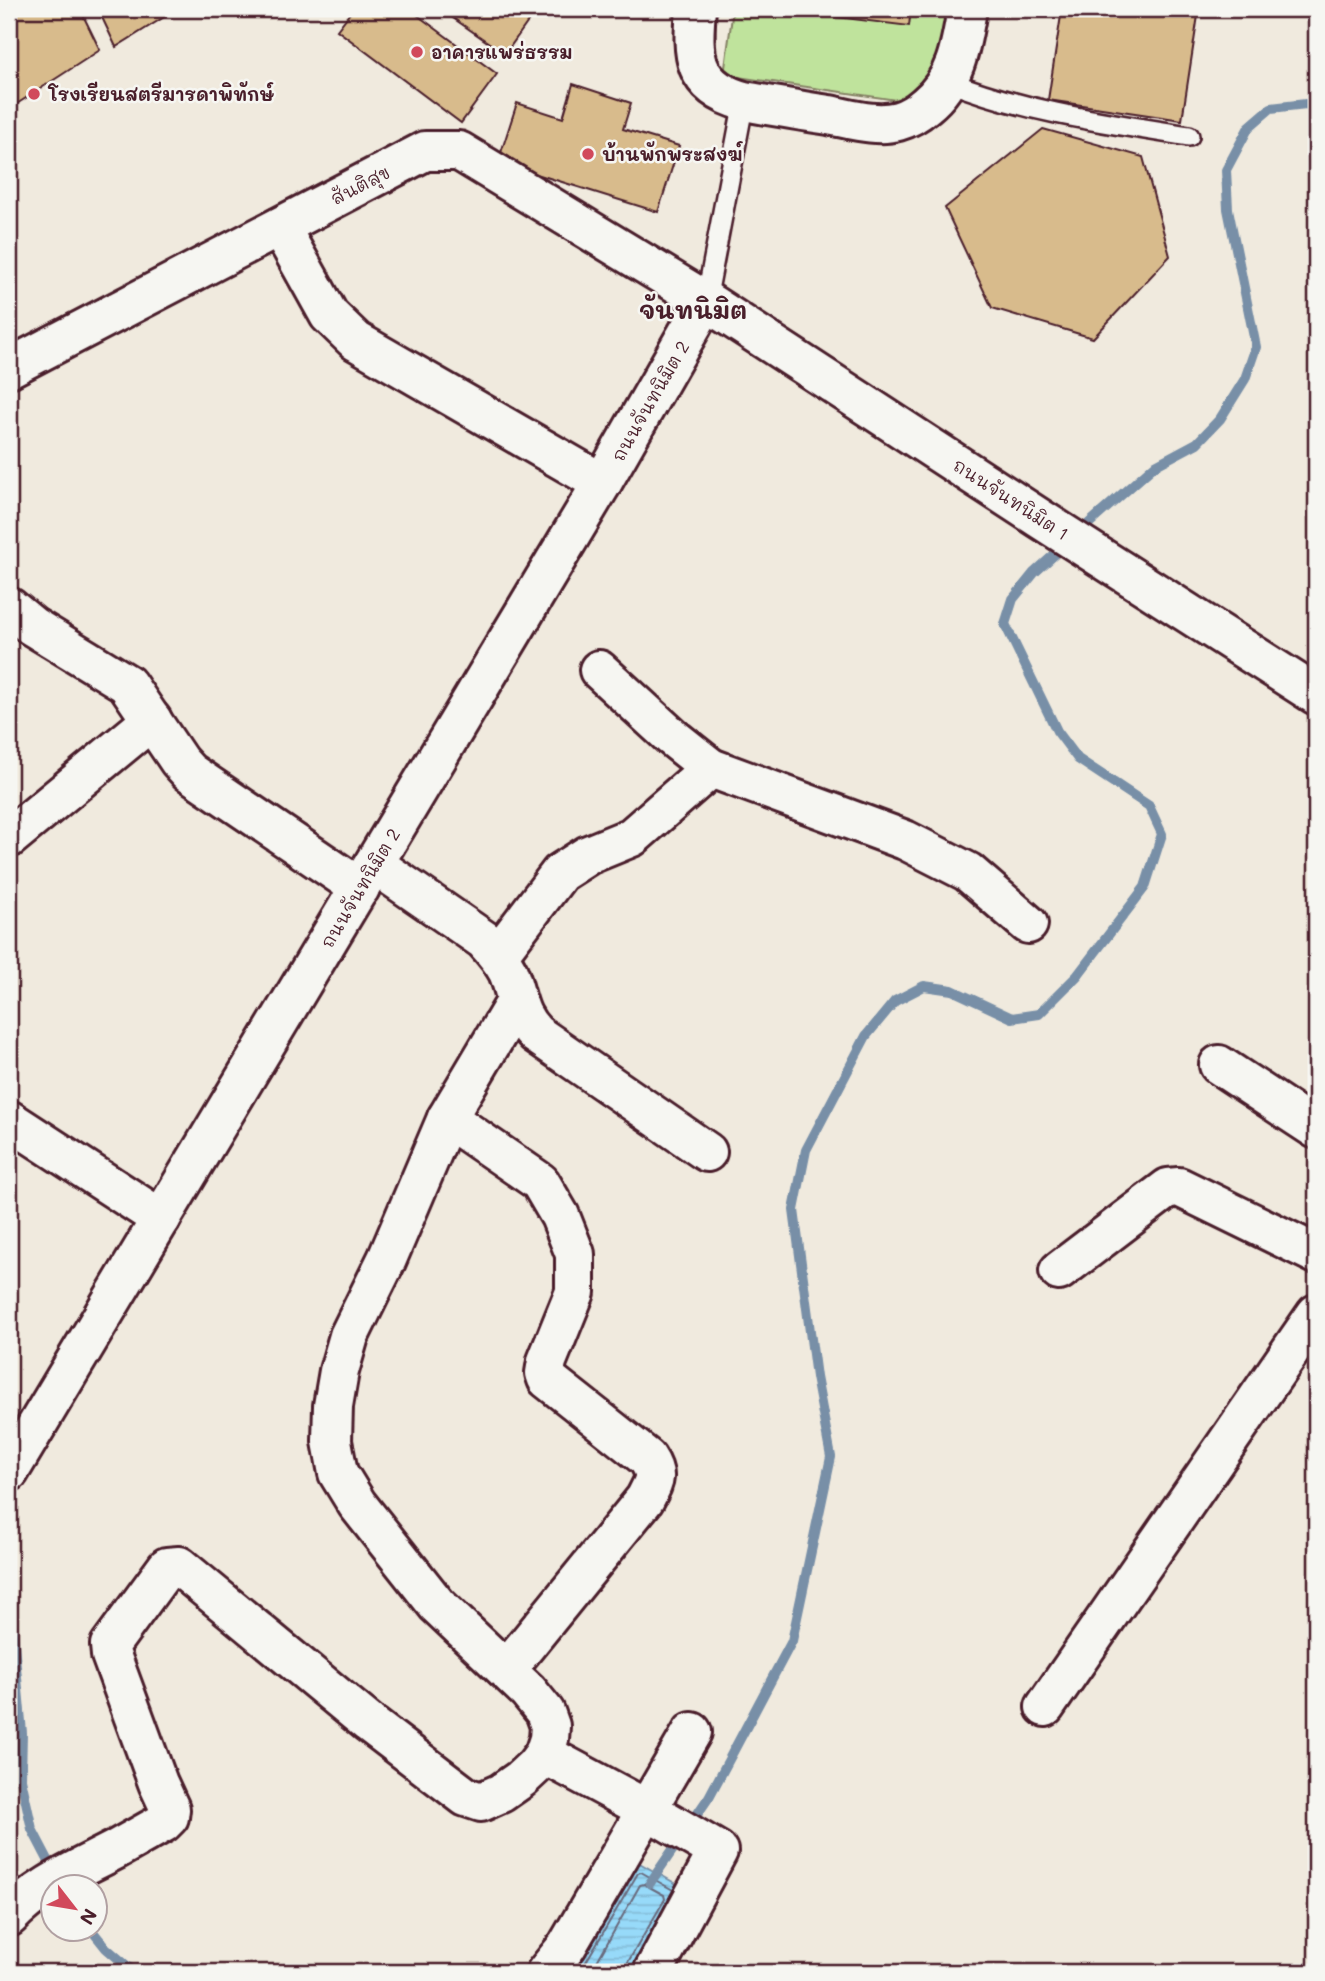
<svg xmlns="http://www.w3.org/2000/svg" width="1325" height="1981" font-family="Mali,'Playpen Sans Thai',sans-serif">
<defs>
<pattern id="water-rules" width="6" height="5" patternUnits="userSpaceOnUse" patternTransform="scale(1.75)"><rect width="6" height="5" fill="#97daf9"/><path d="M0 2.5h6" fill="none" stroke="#84bbd6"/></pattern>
</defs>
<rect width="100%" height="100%" fill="#f0eade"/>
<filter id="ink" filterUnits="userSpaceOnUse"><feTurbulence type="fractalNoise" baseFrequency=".0143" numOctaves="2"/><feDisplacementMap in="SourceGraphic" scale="14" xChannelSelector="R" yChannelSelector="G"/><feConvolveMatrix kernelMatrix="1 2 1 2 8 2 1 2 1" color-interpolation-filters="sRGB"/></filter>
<g filter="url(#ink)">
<!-- park -->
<polygon fill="#bfe39c" stroke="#848164" stroke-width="2" points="733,9 953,9 947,53 903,101 724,75"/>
<!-- water -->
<polygon fill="url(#water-rules)" stroke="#788fa7" stroke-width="2" points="636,1861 689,1891 640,1972 571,1972 578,1964"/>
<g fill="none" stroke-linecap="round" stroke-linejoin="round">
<!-- shore -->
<g stroke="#696a7d" stroke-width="2">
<polyline points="580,1972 638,1873 641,1872 673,1890"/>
<polyline points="591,1972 640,1885 644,1884 664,1895 665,1899 628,1962 626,1972"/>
</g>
<!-- stream -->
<g stroke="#788fa7" stroke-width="10">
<polyline points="1077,534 1154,466 1197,443 1220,419 1245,379 1256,347 1228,209 1226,170 1249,127 1271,108 1306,104 1316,108"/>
<polyline points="9,1611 13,1634 22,1733 21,1779 32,1829 56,1875"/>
<polyline points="650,1883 709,1797 792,1641 831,1457 816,1377 794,1210 806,1150 866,1036 895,1001 924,986 952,990 1012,1018 1039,1014 1077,976 1145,887 1162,834 1149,806 1078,759 1057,731 1005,624 1013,599 1034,573 1065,545"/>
<polyline points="90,1928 106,1948 134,1972"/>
</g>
</g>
<!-- building -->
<g fill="#d8bb8c" stroke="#4a1f2b" stroke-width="2">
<polygon points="18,9 80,9 100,50 9,109 9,15"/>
<polygon points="98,9 177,9 116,47"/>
<polygon points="353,9 409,9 497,74 461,123 337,30"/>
<polygon points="440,9 537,9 505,54"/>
<polygon points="781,9 911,9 909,26 780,10"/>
<polygon points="1062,9 1199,9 1182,120 1048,100"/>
<polygon points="1266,9 1316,9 1316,16"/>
<polygon points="573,84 631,103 623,129 679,146 658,212 498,162 517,103 563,118"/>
<polygon points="1043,129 1143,157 1170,256 1093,338 992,308 945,208"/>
</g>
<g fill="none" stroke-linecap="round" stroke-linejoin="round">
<defs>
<g id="lane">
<path d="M947,81C1025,112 1107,123 1189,136"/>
<polyline points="706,301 744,101"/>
</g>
<g id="street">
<path d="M696,9C692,55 692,87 744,101C773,106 801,111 829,115C851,119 876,127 898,121C909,118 918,112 926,105C956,81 961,45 967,9"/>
<polyline points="280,227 329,315 356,341 602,483"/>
<polyline points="9,368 425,151 459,151 706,301 1039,518 1316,695"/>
<polyline points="9,607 32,626 127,684 179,761 189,772 360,888"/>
<polyline points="599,670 672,737 711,768 905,840 968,872 1028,924"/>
<polyline points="9,838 152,720"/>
<path d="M374,864L484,940C493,950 502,960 508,972C518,997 516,1014 536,1034L707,1152"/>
<polyline points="498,955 560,873 588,855 632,837 711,768"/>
<polyline points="1219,1065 1316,1129"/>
<path d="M447,1118L540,1182L560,1216L575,1254V1292L547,1361L545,1373L547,1379L647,1458C659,1476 654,1481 645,1499L506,1670"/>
<polyline points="9,1120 161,1219"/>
<polyline points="1059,1271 1168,1188 1179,1187 1316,1254"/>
<polyline points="9,1472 602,483 706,301"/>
<polyline points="1045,1707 1316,1314"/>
<polyline points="544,1754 648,1810 718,1851 653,1972"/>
<path d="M9,1917C39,1885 77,1870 115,1850C131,1841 147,1832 163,1823L169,1817L170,1809L158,1783L111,1655L110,1645L167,1567L179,1566L369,1723L466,1797L481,1802L501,1793L521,1779L535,1766L544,1754L549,1739L550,1726L545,1712L528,1691L437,1605L357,1504L338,1473L332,1441L333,1406L339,1371L349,1336L387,1259L447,1118L516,1002"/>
<polyline points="546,1972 567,1946 692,1732"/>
</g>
</defs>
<!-- lane casing -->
<use href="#lane" stroke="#4a1f2b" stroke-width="24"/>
<!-- street casing -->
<use href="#street" stroke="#4a1f2b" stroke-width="44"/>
<!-- lane -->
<use href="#lane" stroke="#f6f6f2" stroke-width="19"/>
<!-- street -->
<use href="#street" stroke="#f6f6f2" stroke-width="38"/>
</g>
</g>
<!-- markers -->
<g fill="#d1495b" stroke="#f6f6f2" stroke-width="2.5">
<circle cx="417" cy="52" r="7"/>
<circle cx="34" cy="94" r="7"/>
<circle cx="588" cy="154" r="7"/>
</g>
<g text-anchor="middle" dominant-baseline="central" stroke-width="5" stroke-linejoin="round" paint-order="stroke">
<!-- poi labels -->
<g font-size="18" font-weight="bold" fill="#4a1f2b" stroke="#f6f6f2" text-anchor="start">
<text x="431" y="52">อาคารแพร่ธรรม</text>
<text x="48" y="94">โรงเรียนสตรีมารดาพิทักษ์</text>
<text x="602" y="154">บ้านพักพระสงฆ์</text>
</g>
<!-- street labels -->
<g font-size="18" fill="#4a1f2b" stroke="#f6f6f2">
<text transform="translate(360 185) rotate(-27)">สันติสุข</text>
<text transform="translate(650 401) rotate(-60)">ถนนจันทนิมิต 2</text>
<text transform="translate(1011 499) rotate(33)">ถนนจันทนิมิต 1</text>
<text transform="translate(360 888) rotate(-59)">ถนนจันทนิมิต 2</text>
</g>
<!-- district labels -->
<g font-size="24" font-weight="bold" fill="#4a1f2b" stroke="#f6f6f2">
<text x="693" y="309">จันทนิมิต</text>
</g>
</g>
<!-- margin -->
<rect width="1325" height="1981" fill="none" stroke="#f6f6f2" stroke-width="35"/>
<rect x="18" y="18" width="1290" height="1946" fill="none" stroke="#4a1f2b" stroke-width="2.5" filter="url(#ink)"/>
<!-- north arrow -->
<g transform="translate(74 1908) rotate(121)"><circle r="33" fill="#f6f6f2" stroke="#b1a0a2" stroke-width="2"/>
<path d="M0-5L12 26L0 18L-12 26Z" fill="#d1495b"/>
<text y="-10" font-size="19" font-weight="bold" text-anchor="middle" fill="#4a1f2b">N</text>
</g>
</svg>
